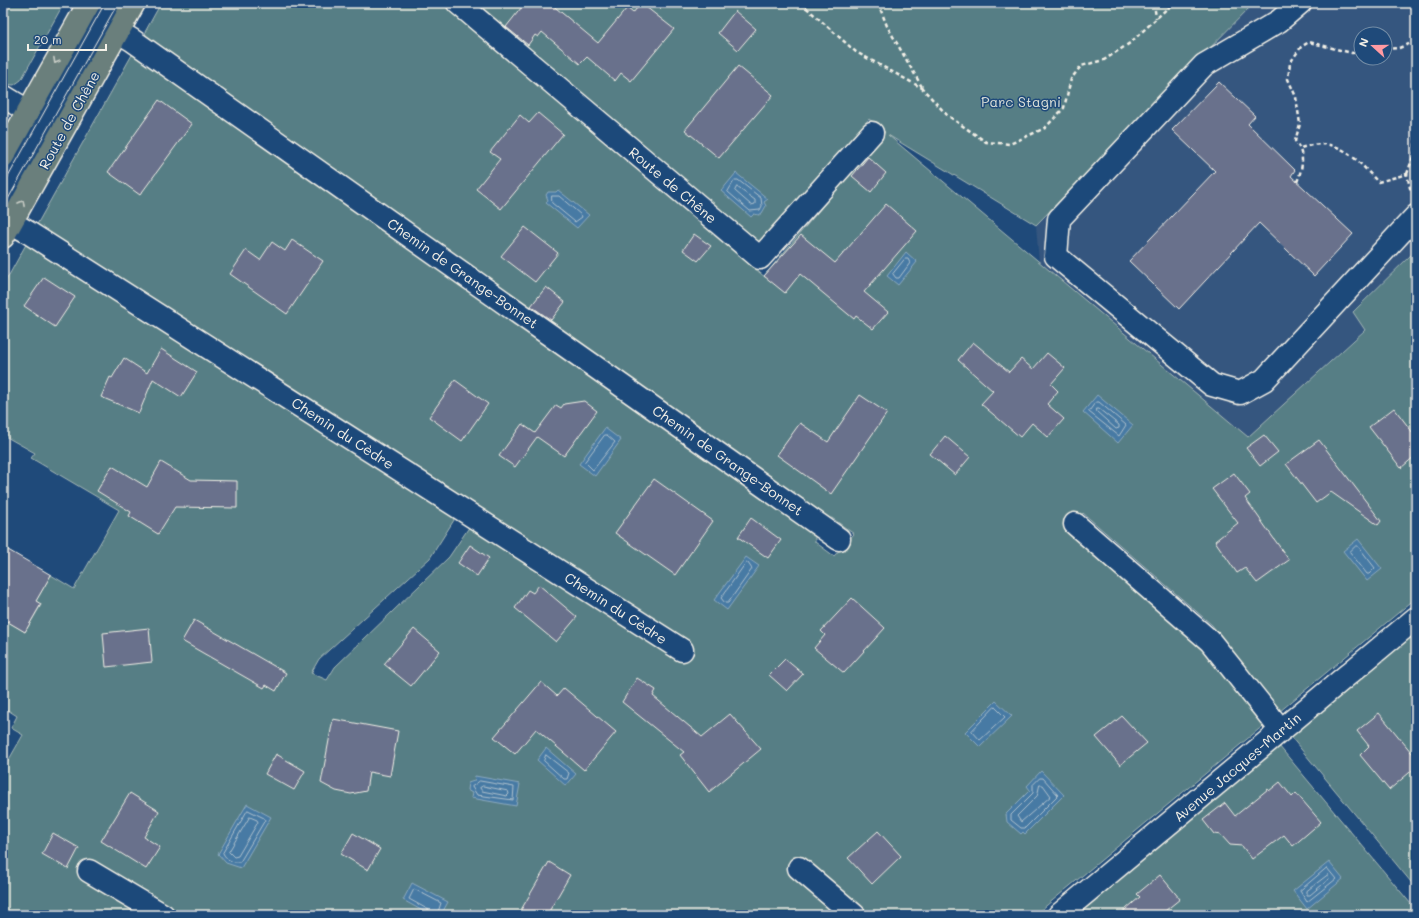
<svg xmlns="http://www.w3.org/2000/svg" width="1419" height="918" font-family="Mali,sans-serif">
<rect width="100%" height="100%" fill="#1f4a7a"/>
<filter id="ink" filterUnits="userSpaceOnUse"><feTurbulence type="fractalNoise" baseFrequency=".025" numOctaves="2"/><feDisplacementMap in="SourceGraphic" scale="8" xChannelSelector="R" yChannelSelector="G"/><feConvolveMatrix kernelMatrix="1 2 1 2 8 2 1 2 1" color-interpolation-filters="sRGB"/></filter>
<g filter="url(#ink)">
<!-- built -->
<path fill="#35567f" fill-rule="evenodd" d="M1254,3H1416V250L1353,311L1365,329L1248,438L1039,263L1036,225ZM1361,34H1385V58H1361Z"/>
<!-- green -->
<g fill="#577e85" stroke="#a6b8b6">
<polygon points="3,3 64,3 21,80 14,85 3,84"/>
<polygon points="161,3 441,3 766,278 764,276 885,132 869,119 759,245 625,134 473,3 1254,3 1036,225 888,135 1248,437 1365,330 1353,312 1416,250 1416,598 1279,712 1212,625 1083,513 1067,533 1200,647 1264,725 1035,915 868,915 807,862 792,872 843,915 3,915 3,770 23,735 11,728 17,716 3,707 3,619 25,632 41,605 36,601 51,575 74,589 119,510 31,458 35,453 3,435 3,286 29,239 446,505 454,520 430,558 319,659 311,673 327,680 335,667 449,557 472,523 682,658 689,648 35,228 133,53 815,536 815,542 834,556 854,534 832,518 826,519 624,374 472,269 337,171 147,38 145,32"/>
<polygon points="1416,632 1416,888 1291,737"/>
<polygon points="1279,746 1416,910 1416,915 1077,915"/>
</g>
<!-- water -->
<g fill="#477aa4" stroke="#8caabf">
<polygon points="736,173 768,199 764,202 766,206 762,213 759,215 754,214 751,217 721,191"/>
<polygon points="558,190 589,215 577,228 546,203 548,200 546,195 548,192 556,192"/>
<polygon points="906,252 917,262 898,285 887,276"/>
<polygon points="1097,395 1133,425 1118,443 1083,412"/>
<polygon points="605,428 621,440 595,476 579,464"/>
<polygon points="1358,539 1382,569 1367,581 1343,551"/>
<polygon points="746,557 759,566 727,610 714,600"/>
<polygon points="996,701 1012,716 980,747 965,732"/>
<polygon points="546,748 576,774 566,786 537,760"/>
<polygon points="1041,771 1064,795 1025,834 1023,832 1021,834 1007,822 1006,814 1030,790 1027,786"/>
<polygon points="475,776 520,784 516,806 471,798 472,793 467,790 468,783 474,781"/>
<polygon points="247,804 271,817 241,868 226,863 218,854"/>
<polygon points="1329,862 1343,879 1307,909 1293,891"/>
<polygon points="412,883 448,902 441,915 430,915 403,900"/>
</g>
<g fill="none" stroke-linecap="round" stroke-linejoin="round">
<!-- shore -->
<g stroke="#afc1cd" stroke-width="1">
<polygon points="735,180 738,180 761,198 762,206 760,210 750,211 728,192"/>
<polygon points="737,187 755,200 755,204 751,205 735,191"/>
<polygon points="552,196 559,196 581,215 582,217 575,222 552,203"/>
<polygon points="905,259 908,259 910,263 899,278 896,278 893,274"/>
<polygon points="1096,402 1099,402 1126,425 1119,436 1089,412"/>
<polygon points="1097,409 1099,409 1119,425 1119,428 1116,429 1097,412"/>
<polygon points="605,435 607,435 615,442 593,470 585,462"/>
<polygon points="1356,546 1358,546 1375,568 1369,574 1367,574 1350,552"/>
<polygon points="748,563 752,569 728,603 725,603 721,598 745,564"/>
<polygon points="995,707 1005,717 980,740 972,731"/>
<polygon points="546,755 569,773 567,779 564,779 544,761"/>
<polygon points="1040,778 1043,778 1058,795 1025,828 1021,828 1011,820 1011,815 1033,793 1033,785"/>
<polygon points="480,781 514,787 513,800 477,795 472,787"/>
<polygon points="1040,785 1043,785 1051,796 1021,822 1017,816 1037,796"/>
<polygon points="483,786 508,791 509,794 507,796 482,791 480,788"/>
<path d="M248,810L264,818L265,820L240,862C233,863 226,860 223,853Z"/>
<polygon points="250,817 257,820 258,822 238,856 234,857 229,852"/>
<polygon points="1327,868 1336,879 1307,902 1300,891"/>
<polygon points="1328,875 1329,879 1310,895 1307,895 1307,891"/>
<polyline points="431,915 429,910 409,899 414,889 441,903 437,915"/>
</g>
</g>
<!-- building -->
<g fill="#69718c" stroke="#f4f1e8">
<polygon points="525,3 550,3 598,43 627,8 633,13 641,3 674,29 631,81 621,73 615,81 587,57 580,64 542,32 538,37 535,35 528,45 506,27"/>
<polygon points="735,11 756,29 738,50 718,33"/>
<polygon points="738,66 773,95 719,158 685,130"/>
<polygon points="1219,82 1255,116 1248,124 1295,170 1291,176 1353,234 1314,276 1259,223 1179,309 1129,261 1215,171 1172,130"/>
<polygon points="159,100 192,124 140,195 108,172"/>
<polygon points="538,113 563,134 501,209 476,189 500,159 490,152 520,115 529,123"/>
<polygon points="868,157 886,173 871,192 852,176"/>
<polygon points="886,204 917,231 864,292 888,312 873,329 856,316 854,319 800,274 785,293 764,276 801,235 835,263"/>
<polygon points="525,227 558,253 535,282 501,256"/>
<polygon points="694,234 711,246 698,261 683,250"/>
<polygon points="292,240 323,261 287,314 230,274 246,250 260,260 272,242 285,251"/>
<polygon points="44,277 75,297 55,327 24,306"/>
<polygon points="546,287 565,302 551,320 531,306"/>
<polygon points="973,342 1009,372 1021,359 1033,369 1047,353 1065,368 1051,384 1058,391 1047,404 1064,419 1048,437 1032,423 1020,437 981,404 993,391 958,360"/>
<polygon points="161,349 197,372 181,397 153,379 139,413 101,397 110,377 112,378 124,358 147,373"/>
<polygon points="455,380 488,404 462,441 429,417"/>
<polygon points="860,395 887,413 831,494 777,455 800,423 828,442"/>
<polygon points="584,401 597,411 564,456 537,437 515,467 499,456 522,424 535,433 556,405 561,408 564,404"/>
<polygon points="1394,408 1416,437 1416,455 1401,468 1369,427"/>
<polygon points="1264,435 1278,452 1260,466 1246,448"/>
<polygon points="945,436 970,457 955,475 930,454"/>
<polygon points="1319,440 1381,521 1378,525 1331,492 1316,503 1286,464"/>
<polygon points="161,462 191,480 237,481 237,508 175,507 158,534 129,516 131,512 97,491 112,466 147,487"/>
<polygon points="1234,473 1250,494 1245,498 1289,560 1257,583 1245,568 1237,573 1215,541 1238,523 1212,489"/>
<polygon points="654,479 713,521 675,575 615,533"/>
<polygon points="751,518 781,540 768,558 738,537"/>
<polygon points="470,545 489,558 477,576 458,563"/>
<polygon points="3,547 51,575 36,601 41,604 25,632 3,619"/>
<polygon points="539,585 577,617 556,642 515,608 528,590 533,593"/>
<polygon points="852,598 885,628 844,673 814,648 825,635 821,631"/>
<polygon points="194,620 286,673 276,691 266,685 264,688 182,641"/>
<polygon points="149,628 152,662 106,667 103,633"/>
<polygon points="414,629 440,651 411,686 384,664"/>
<polygon points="785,659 803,674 787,691 769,675"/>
<polygon points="637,678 656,690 653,696 702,737 730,714 761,749 709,792 680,755 684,752 622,702"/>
<polygon points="541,682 557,696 564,688 616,732 584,770 536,729 515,754 494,737"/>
<polygon points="1379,713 1416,758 1416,767 1389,790 1360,755 1369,746 1357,731"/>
<polygon points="1122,716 1147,743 1120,765 1096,737"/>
<polygon points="333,719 398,731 390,776 369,772 366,791 351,794 336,791 321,783"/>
<polygon points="276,754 305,771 294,790 265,774"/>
<polygon points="1280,782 1292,797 1296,793 1321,822 1293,846 1284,835 1252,859 1242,846 1230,845 1221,835 1214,834 1203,820 1225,803 1235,816 1268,789 1269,791"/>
<polygon points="130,793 159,811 144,837 160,847 146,869 101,841"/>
<polygon points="878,831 901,856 872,884 848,858"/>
<polygon points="53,833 79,848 68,869 42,854"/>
<polygon points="353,833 380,849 368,870 341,854"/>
<polygon points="549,862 570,875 547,915 518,915"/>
<polygon points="1160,875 1180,899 1160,915 1119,915 1140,897 1137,894"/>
</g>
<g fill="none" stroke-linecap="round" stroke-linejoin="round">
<defs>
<g id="minor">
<polyline points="458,3 760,258 872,133"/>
<polyline points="1300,3 1279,21 1204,65 1059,219 1056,256 1212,385 1240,393 1264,380 1416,216"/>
<polyline points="84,11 132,40 839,539"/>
<polyline points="3,96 44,121"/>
<polyline points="3,197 111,3"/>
<polyline points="3,218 26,231 682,650"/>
<polyline points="1075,524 1210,641 1281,730"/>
<polyline points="799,868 854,915"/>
<polyline points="89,871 163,915"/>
<polyline points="1059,915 1416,618"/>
</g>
<g id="major">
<polyline points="3,156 89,3"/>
<polyline points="3,237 134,3"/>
</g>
</defs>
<!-- minor casing -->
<use href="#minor" stroke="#f4f1e8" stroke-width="25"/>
<!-- major casing -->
<use href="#major" stroke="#f4f1e8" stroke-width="25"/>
<!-- path -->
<g stroke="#f4f1e8" stroke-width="2.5" stroke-dasharray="4 3" stroke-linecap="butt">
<polyline points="801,3 856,52 922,88 947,115 986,142 1010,144 1045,128 1064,108 1071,79 1081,66 1104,60 1130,43 1173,3"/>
<polyline points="878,3 887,26 922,87"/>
<polyline points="1154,3 1156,18"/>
<polyline points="1415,42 1416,60"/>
<polyline points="1385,49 1399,48 1416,41"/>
<path d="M1301,148C1338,135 1354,157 1378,182L1407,174L1410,188L1414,193"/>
<polyline points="1407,174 1415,151 1416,132"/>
<path d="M1297,182C1303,167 1305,154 1295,141L1300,124L1296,97L1288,79L1290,63L1301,47L1309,42L1352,53L1361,52"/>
</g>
<!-- minor -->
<use href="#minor" stroke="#1f4a7a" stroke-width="22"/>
<!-- major -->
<use href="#major" stroke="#6a7f7c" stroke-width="22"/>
<!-- tram -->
<g stroke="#f4f1e8" stroke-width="1">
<polyline points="3,186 105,3"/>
<polyline points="3,208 118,3"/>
</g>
</g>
<!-- one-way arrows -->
<defs><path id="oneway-chevron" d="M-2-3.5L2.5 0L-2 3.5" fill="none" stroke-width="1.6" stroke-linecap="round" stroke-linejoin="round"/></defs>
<g stroke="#cbcfc8">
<use href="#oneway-chevron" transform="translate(56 61) rotate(119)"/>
<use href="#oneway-chevron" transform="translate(22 203) rotate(-61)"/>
</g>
</g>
<g text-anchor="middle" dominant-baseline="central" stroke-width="3" stroke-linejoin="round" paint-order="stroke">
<!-- park labels -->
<g font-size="14" fill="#dce0d9" stroke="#1f4a7a">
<text x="1021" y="101">Parc Stagni</text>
</g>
<!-- street labels -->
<g font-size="14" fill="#f4f1e8" stroke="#1f4a7a">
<text transform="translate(69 120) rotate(-61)">Route de Chêne</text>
<text transform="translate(673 185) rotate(40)">Route de Chêne</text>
<text transform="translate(463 273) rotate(35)">Chemin de Grange-Bonnet</text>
<text transform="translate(343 433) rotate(33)">Chemin du Cèdre</text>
<text transform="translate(728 460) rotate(35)">Chemin de Grange-Bonnet</text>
<text transform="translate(616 608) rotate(33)">Chemin du Cèdre</text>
<text transform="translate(1237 767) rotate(-40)">Avenue Jacques-Martin</text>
</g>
</g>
<!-- margin -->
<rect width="1419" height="918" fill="none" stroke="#1f4a7a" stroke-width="16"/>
<rect x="8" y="8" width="1403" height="902" fill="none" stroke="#f4f1e8" stroke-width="1.5" filter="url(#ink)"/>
<!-- north arrow -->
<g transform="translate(1373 46) rotate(291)"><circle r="19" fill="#1f4a7a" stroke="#748da6"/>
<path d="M0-3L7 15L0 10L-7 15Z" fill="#ff9aa2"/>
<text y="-6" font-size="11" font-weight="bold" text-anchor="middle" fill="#f4f1e8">N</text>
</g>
<!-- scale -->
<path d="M28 44v6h78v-6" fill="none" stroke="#f4f1e8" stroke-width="2"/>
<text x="34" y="44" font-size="12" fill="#f4f1e8" stroke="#1f4a7a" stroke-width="3" paint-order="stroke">20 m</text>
</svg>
